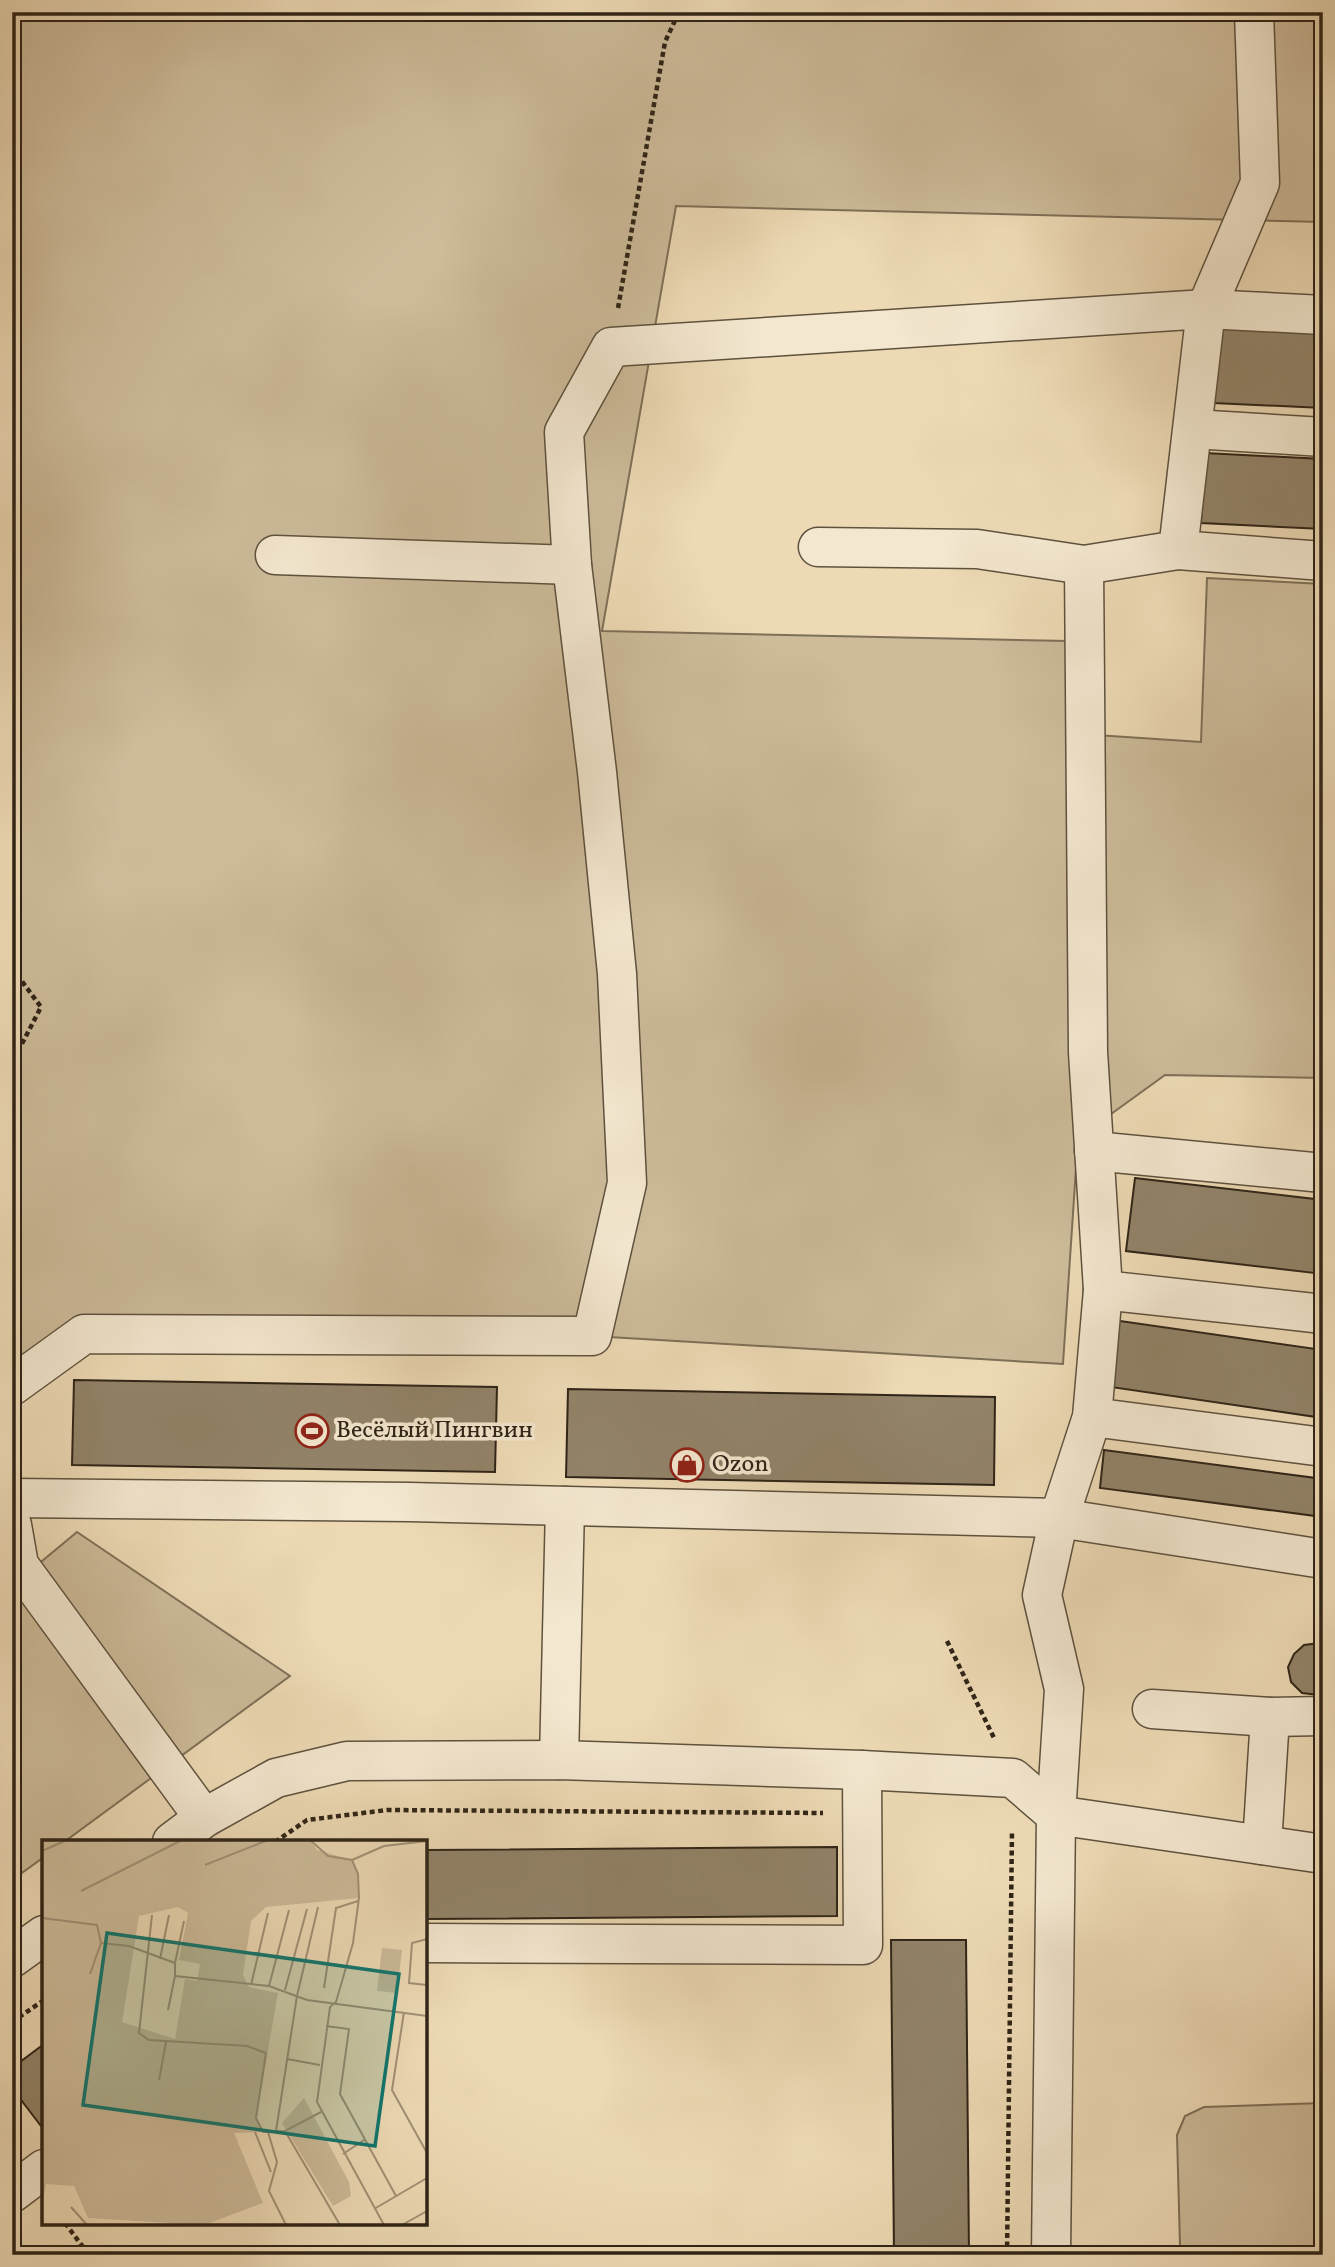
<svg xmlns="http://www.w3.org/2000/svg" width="1335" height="2267" font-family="Vollkorn,serif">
<rect width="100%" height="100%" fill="#eddab5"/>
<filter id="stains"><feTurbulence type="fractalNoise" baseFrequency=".00286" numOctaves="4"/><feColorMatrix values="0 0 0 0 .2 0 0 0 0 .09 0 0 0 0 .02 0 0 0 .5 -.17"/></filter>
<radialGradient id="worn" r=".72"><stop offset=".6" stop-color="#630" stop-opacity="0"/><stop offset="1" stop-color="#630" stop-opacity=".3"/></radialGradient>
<!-- green -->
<g fill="#cdbb9a" stroke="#7e7058" stroke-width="2">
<polygon points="12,12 1323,12 1323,222 676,206 602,631 1068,641 1066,733 1201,742 1207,578 1323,584 1323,1078 1165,1075 1078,1138 1063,1364 592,1336 84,1334 12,1386"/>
<polygon points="77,1532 290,1676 64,1842 44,1842 44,1857 12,1880 12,1586"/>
<polygon points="1323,2103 1323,2255 1184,2255 1180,2245 1177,2135 1185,2116 1204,2107"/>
</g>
<!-- building -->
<g fill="#928369" stroke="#2f2417" stroke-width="2">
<polygon points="1217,326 1323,331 1323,408 1214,403"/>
<polygon points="1205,453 1323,459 1323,529 1201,523"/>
<polygon points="1135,1178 1323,1200 1323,1274 1126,1251"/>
<polygon points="1113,1320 1323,1350 1323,1418 1104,1386"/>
<polygon points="74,1380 497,1387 495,1472 72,1465"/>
<polygon points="568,1389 995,1397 994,1485 566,1477"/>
<polygon points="1104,1450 1323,1479 1323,1517 1100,1488"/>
<polygon points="1320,1643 1323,1644 1323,1693 1319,1695 1302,1693 1291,1682 1288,1667 1294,1654 1304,1645"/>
<polygon points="837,1847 837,1916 425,1919 425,1850"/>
<polygon points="891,1940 966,1940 969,2255 894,2255"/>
<polygon points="44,2044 44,2123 41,2126 12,2088 12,2068"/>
</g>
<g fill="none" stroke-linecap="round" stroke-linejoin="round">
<defs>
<g id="minor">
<polyline points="1193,429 1323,437"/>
<polyline points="818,547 977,549 1084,565"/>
<polyline points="1178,550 1323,561"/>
<polyline points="275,555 572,565"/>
<polyline points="1094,1151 1323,1173"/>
<polyline points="1103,1290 1323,1314"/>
<polyline points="12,1386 84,1334 592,1336 627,1183 617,974 597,772 572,565 564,432 611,347 1206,309 1323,315"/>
<polyline points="1092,1417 1323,1447"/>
<polyline points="12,1498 410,1502 1059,1518 1323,1559"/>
<polyline points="12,1525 19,1565 204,1818"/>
<polyline points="1152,1709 1270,1717 1323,1716"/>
<polyline points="559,1760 565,1506"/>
<polyline points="172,1842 204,1818 276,1778 347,1761 559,1760 862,1770 1013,1778 1056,1815 1323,1854"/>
<polyline points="1262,1845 1270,1717"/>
<polyline points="425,1943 863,1945 862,1770"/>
<polyline points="12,1958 44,1935"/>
<polyline points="12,2193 44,2169"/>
<polyline points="1051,2255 1056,1815 1064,1689 1042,1595 1059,1518 1092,1417 1103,1290 1088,1052 1084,565 1178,550 1206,309 1260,183 1254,12"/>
</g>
</defs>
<!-- minor casing -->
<use href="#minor" stroke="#5e523e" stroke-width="41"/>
<!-- path -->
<g stroke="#2f2417" stroke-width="4.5" stroke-dasharray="5 3.5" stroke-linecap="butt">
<polyline points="618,308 665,42 679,12"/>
<polyline points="12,968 41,1007 12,1063"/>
<polyline points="947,1641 994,1738"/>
<polyline points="275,1842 307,1820 387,1810 823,1813"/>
<polyline points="12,2022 44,2000"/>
<polyline points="65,2223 89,2255"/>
<polyline points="1007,2255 1012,1830"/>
</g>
<!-- minor -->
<use href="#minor" stroke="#f3e7cf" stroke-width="38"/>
</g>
<!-- icons -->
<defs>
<symbol id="stadium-ring" viewBox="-11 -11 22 22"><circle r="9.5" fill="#f3e7cf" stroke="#8f2418" stroke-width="1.5"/><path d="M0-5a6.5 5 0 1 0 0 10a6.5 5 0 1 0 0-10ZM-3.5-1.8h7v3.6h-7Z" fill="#8f2418"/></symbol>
<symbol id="shop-ring" viewBox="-11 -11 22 22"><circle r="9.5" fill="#f3e7cf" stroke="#8f2418" stroke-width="1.5"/><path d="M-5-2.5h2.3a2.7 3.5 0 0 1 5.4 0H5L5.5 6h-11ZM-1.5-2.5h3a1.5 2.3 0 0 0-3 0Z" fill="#8f2418"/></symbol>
</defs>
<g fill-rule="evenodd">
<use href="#stadium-ring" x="293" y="1412" width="38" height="38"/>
<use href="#shop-ring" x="668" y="1446" width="38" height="38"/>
</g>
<g text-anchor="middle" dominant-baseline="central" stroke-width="7" stroke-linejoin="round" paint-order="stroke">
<!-- poi labels -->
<g font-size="24" fill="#2f2417" stroke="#f3e7cf" text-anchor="start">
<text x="336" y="1431">Весёлый Пингвин</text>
<text x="712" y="1465">Ozon</text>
</g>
</g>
<!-- overview -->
<g transform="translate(42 1840)">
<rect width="385" height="385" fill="#eddab5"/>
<path d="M0,0H268L275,10L310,20L316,34L317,58L224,67L209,81L201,135L207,147L236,153L214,278L221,292L192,293L221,363L162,385L46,378L32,346L4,344L0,365ZM136,67L146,73L137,120L158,124L155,141L143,139L133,199L80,182L97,76ZM340,108L360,110L355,153L335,151ZM262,258L307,342L309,356L291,366L240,283Z" fill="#cdbb9a" fill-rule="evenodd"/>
<path fill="none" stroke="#a19176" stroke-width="2" d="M268,0L286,16L310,20L316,34L317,58L311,103L294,162L288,167L275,262L342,385M0,11L25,0M310,20L342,6L385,1M163,25L226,0M39,51L140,0M110,75L97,193L107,200L205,206L224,213L214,278L221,292L243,291L279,272M0,78L55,85L59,103L87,106L133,123V136L227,146L265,160L385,176M385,99L370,103L367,143L385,145M118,119L127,75M133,123L142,81M48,134L59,103M209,145L226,73M227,146L247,70M282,148L294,68L316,61M243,150L265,69M126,170L133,136M362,172L350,250L385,313M284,186L307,189L298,254L354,356M245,219L278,225M117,240L124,202M234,291L255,156L276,67M243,291L298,385M213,292L229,332M226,292L235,322L227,351L244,385M301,314L322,300M29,367L45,385M332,369L385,338M360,385L385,371"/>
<path fill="#0f766e" fill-opacity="0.15" stroke="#0f766e" stroke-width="3.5" d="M65,93L357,134L333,306L41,265Z"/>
<rect width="385" height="385" fill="none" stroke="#2f2417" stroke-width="3.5"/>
</g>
<!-- margin -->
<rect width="1335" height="2267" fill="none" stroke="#eddab5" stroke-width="42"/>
<rect x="14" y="14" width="1307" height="2239" fill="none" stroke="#2f2417" stroke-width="3.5"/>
<rect x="21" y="21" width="1293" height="2225" fill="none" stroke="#2f2417" stroke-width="2"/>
<rect width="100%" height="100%" filter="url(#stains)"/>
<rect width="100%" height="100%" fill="url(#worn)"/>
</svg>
